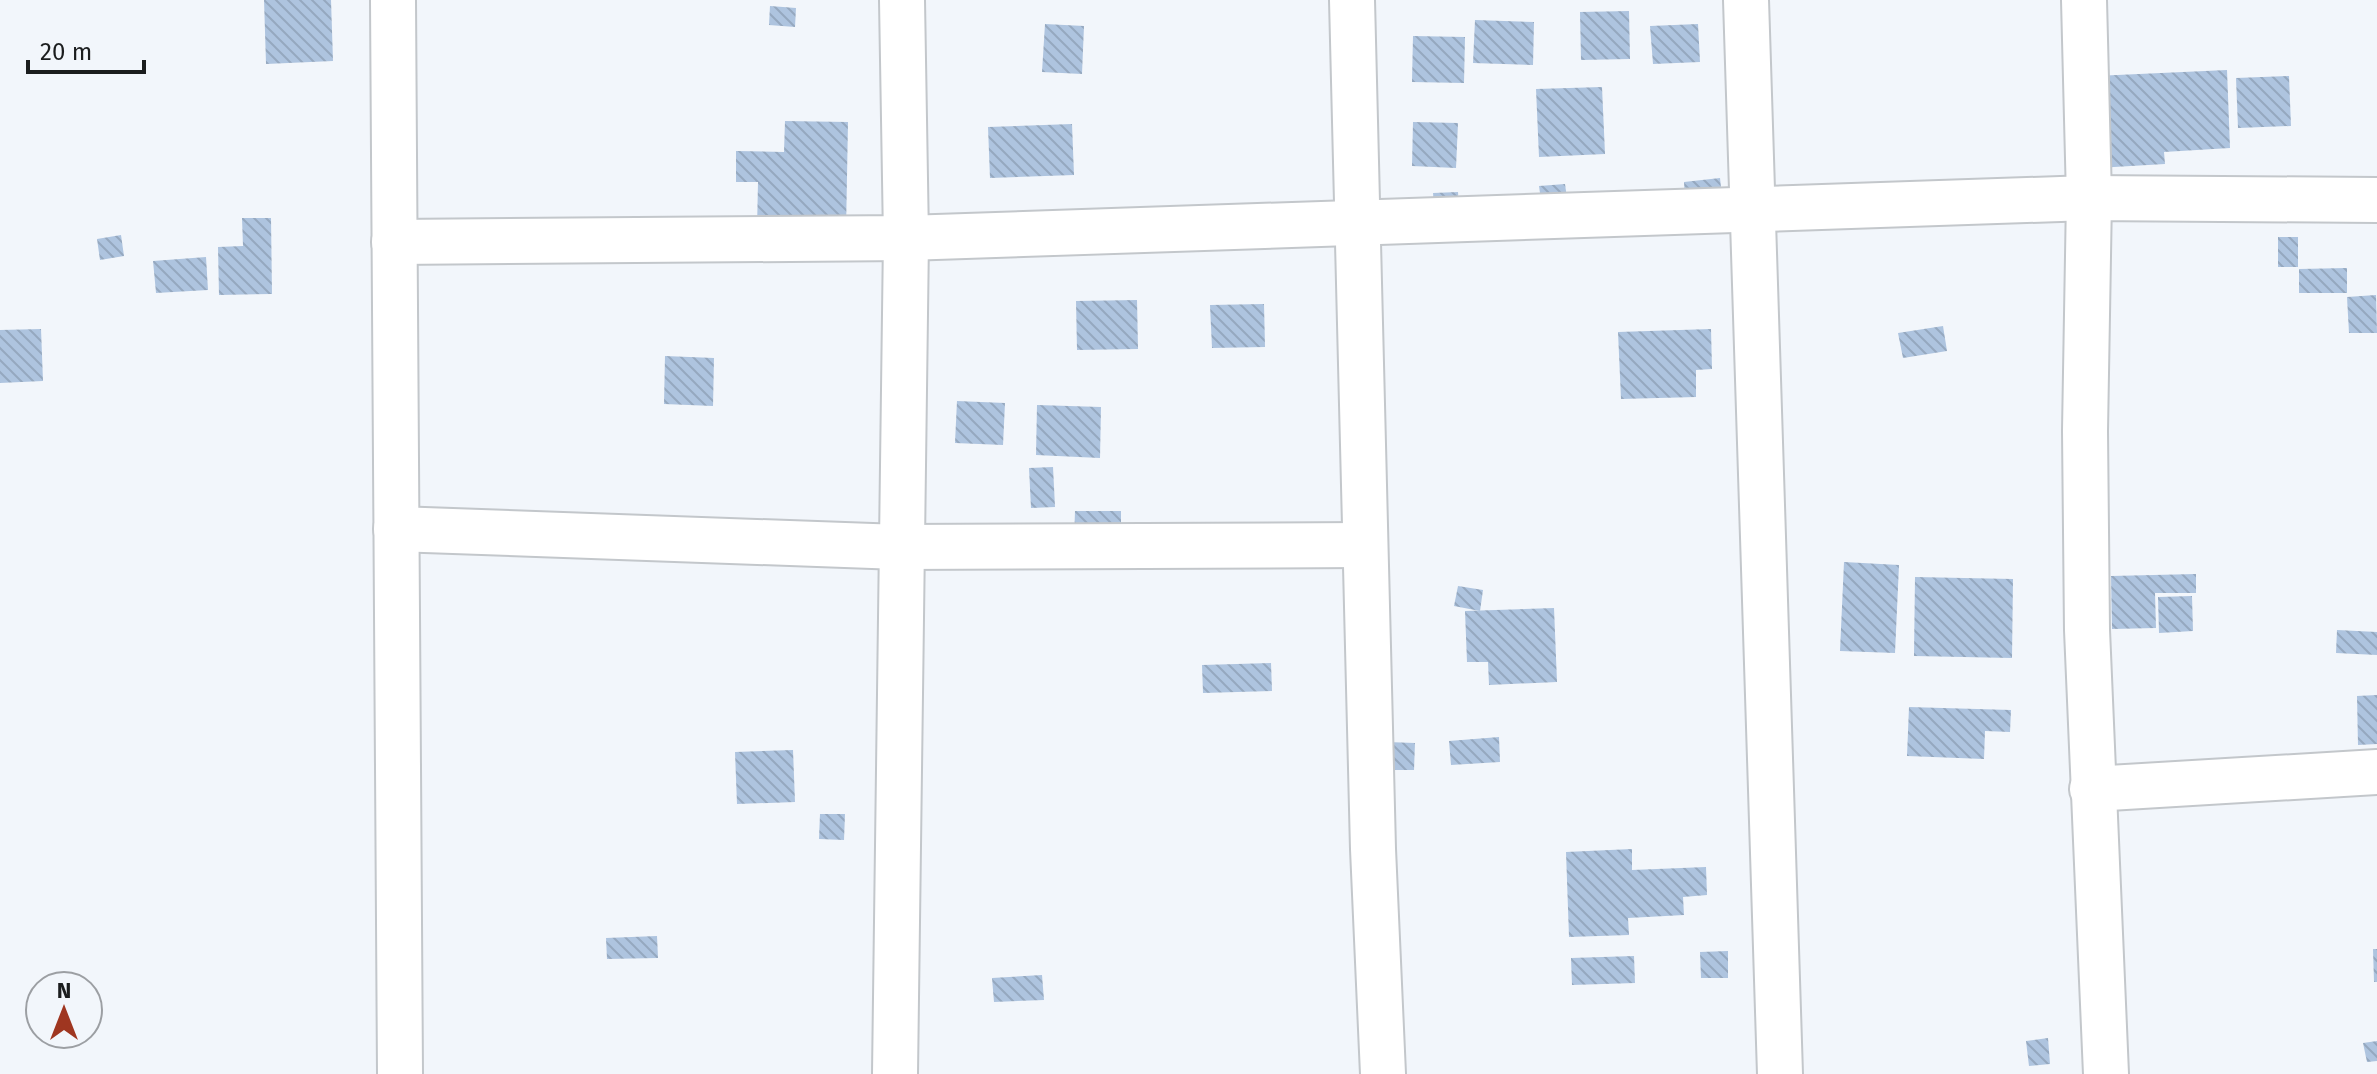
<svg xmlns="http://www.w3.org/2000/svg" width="2377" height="1074" font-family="'Fira Sans',sans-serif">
<defs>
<pattern id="building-back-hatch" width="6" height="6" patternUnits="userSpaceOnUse" patternTransform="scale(2)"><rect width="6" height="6" fill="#aec4df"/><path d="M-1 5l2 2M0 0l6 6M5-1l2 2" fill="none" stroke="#95a8bf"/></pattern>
</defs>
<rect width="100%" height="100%" fill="#f2f6fb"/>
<!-- building -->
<g fill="url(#building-back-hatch)">
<polygon points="264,0 331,0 333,61 266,64"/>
<polygon points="770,6 796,8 795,27 769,25"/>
<polygon points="1629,11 1630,59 1581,60 1580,12"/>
<polygon points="1475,20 1534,22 1533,65 1473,63"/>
<polygon points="1045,24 1084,26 1082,74 1042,72"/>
<polygon points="1698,24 1700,62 1653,64 1650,26"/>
<polygon points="1413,36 1465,37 1464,83 1412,82"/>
<polygon points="2227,70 2230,148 2164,152 2165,164 2097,168 2095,76"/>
<polygon points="2289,76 2291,126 2238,128 2236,78"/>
<polygon points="1602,87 1605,154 1539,157 1536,89"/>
<polygon points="785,121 848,122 846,231 757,229 758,182 736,182 736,151 784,152"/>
<polygon points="1413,122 1458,123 1456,168 1412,166"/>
<polygon points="1072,124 1074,175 990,178 988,127"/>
<polygon points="1720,178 1722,197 1685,200 1684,182"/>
<polygon points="1565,184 1568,205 1542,207 1539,186"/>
<polygon points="1458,192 1459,211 1435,213 1433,193"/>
<polygon points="242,218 271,218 272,294 219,295 218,247 243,246"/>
<polygon points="121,235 124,256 100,260 97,239"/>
<rect x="2278" y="237" width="20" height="30"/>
<polygon points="206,257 208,290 156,293 153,261"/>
<polygon points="2347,268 2347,293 2299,293 2299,269"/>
<polygon points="2376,295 2377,333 2349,333 2347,297"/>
<polygon points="1137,300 1138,349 1077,350 1076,301"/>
<polygon points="1264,304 1265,347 1212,348 1210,305"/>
<polygon points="1943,326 1947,351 1903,358 1898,333"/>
<polygon points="41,329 43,381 0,383 0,330"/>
<polygon points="1711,329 1712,369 1696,370 1696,397 1621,399 1618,332"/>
<polygon points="665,356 714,358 713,406 664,404"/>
<polygon points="957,401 1005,403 1003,445 955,443"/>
<polygon points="1037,405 1101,407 1100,458 1036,455"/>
<polygon points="1053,467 1055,507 1031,508 1029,468"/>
<polygon points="1075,511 1121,511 1121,543 1074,542"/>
<polygon points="1844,562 1899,565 1895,653 1840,651"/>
<polygon points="2196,574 2196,593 2155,593 2156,628 2112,629 2111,576"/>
<polygon points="1915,577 2013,579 2012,658 1914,656"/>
<polygon points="1458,586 1483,590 1480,611 1454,606"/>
<polygon points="2192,596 2193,631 2159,633 2158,597"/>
<polygon points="1554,608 1557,682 1489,685 1488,662 1467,662 1465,611"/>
<polygon points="2337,630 2377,632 2377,655 2336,653"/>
<polygon points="1271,663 1272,691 1203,693 1202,665"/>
<polygon points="2377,695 2377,744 2358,745 2357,696"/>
<polygon points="1909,707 2011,710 2010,732 1985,731 1984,759 1907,756"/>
<polygon points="1499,737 1500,762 1451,765 1449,741"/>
<polygon points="1387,742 1415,743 1414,770 1387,770"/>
<polygon points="793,750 795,802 737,804 735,752"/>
<polygon points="820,814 845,814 844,840 819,839"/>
<polygon points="1632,849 1632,870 1706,867 1707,895 1683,897 1684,915 1628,918 1629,935 1569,937 1566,852"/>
<polygon points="657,936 658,958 607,959 606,938"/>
<polygon points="2373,949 2377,949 2377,982 2374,982"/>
<polygon points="1728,951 1728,978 1701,978 1700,952"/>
<polygon points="1634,956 1635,983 1572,985 1571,958"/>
<polygon points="1042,975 1044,1000 994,1002 992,978"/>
<polygon points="2048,1038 2050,1064 2029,1066 2026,1041"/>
<polygon points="2377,1041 2377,1061 2367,1062 2363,1043"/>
</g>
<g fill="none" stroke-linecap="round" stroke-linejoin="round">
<defs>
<g id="minor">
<polyline points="393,0 400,1074"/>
<polyline points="1352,0 1373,849 1383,1074"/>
<polyline points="1746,0 1780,1074"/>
<polyline points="2084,0 2089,198 2085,431 2087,630 2106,1074"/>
<polyline points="394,242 906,238 2089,198 2377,200"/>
<polyline points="396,529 900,547 1365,545"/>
<polyline points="2092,789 2377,772"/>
<polyline points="895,1074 906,238 902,0"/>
</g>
</defs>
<!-- minor casing -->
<use href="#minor" stroke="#c3c7cb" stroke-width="48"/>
<!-- minor -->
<use href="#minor" stroke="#fff" stroke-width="44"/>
</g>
<!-- north arrow -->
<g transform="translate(64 1010)"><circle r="38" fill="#f2f6fb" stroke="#9c9fa3" stroke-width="2"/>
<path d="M0-6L14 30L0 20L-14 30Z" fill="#9f3620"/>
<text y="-12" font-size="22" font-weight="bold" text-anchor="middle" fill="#1b1d1e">N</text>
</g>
<!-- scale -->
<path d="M28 60v12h116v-12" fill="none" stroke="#1b1d1e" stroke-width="4"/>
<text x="40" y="60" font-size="24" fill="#1b1d1e" stroke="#f2f6fb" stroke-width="6" paint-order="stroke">20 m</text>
</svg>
